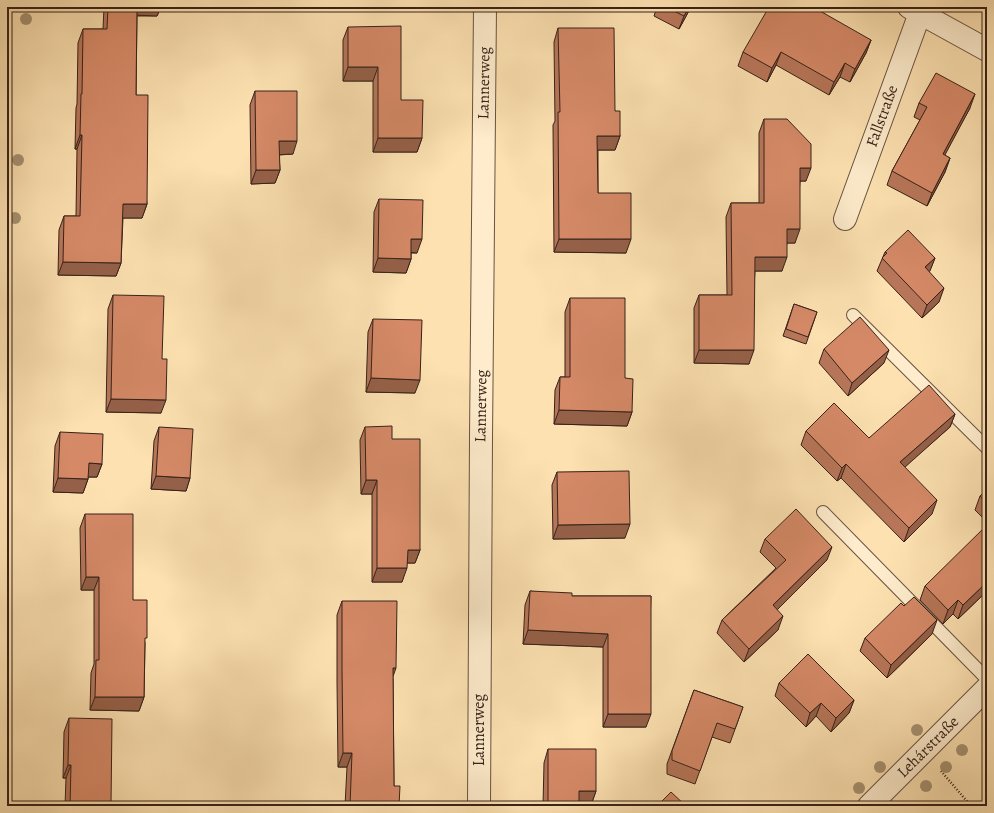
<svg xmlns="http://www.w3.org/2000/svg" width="994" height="813" font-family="Alegreya,serif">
<rect width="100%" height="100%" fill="#fde1b1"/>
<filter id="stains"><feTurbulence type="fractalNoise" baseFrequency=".005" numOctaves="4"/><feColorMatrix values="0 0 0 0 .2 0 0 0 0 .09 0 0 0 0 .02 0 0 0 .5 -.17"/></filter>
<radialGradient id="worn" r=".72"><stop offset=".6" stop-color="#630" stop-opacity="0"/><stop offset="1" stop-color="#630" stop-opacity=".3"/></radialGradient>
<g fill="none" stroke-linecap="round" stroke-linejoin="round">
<defs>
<g id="service">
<polyline points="853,315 987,448"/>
<polyline points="823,512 987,679"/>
</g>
<g id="minor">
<polyline points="909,7 987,50"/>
<polyline points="845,219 920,13"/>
<polyline points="479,806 481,437 485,7"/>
<polyline points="869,806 987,688"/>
</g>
</defs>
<!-- service casing -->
<use href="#service" stroke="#685240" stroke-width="14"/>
<!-- minor casing -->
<use href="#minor" stroke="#685240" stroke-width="24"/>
<!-- path -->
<polyline stroke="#37221a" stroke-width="2.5" stroke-dasharray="1 2" stroke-linecap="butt" points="941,771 971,806"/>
<!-- service -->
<use href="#service" stroke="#feeccc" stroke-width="12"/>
<!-- minor -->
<use href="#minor" stroke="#feeccc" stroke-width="22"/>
</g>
<!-- trees -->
<g fill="#a69271">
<circle cx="26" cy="19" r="6"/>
<circle cx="18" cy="160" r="6"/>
<circle cx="15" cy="218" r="6"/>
<circle cx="917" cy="730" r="6"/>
<circle cx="962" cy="750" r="6"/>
<circle cx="880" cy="767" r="6"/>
<circle cx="946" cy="767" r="6"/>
<circle cx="926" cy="786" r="6"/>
<circle cx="859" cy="788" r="6"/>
</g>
<!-- wall -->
<g fill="#b77659" stroke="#37221a">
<polygon points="104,7 161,7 157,16 137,16 136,95 147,204 142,218 123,218 121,263 116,276 58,275 59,230 64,216 76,216 77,149 75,149 76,108 77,104 78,43 83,29 103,29"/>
<polygon points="657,7 691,7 679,29 654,16"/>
<polygon points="348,27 401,100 422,138 417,152 373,152 373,81 343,81 343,40"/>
<polygon points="558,28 615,111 620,136 615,150 598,150 598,193 626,253 554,252 553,125 555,121 554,42"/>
<polygon points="871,40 866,53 850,82 840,77 829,95 776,65 767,82 738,66 743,52"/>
<polygon points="255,91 293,154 279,155 280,170 275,183 251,184 250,105"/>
<polygon points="919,103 970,108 944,155 950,158 945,172 927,206 887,185 892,171 920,120 914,117"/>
<polygon points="764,119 806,181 800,181 795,243 787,243 782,271 755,271 749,364 694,363 694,308 699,295 727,295 726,217 731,203 759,203 759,133"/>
<polygon points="379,199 417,253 411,253 411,259 406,273 373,272 374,212"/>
<polygon points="885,252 935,258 929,272 939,302 922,318 877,271"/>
<polygon points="113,295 162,359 161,413 106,412 108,309"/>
<polygon points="570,298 625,378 632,412 627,426 554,424 555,390 560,377 565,377 565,312"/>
<polygon points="794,304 817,312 806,344 783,336"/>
<polygon points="373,319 415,393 366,392 368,332"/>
<polygon points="824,349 884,363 848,396 819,363"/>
<polygon points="955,414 950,427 904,467 932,514 904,542 841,478 837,481 801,445 806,431 869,438"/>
<polygon points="159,427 190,478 186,491 151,489 154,441"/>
<polygon points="365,427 392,439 420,550 415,563 407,563 402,582 372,582 372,494 361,494 360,440"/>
<polygon points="60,432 102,464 97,477 88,477 88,479 83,493 53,492 55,446"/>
<polygon points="557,472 625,538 553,539 552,485"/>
<polygon points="987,489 987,522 975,510 980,496"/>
<polygon points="85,514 133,600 145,643 144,697 139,711 90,710 91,673 94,664 94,590 81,590 80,528"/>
<polygon points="765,539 827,560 777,610 778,630 744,662 717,633 722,620 776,568 760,552"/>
<polygon points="925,586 987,591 958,619 953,614 943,624 920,600"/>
<polygon points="530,591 572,596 651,596 646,727 603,727 603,647 523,644 525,605"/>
<polygon points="342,601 393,678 394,786 399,806 345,806 347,767 338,767 337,682 337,615"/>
<polygon points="932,634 887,678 860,651 865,638"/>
<polygon points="779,683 854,700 849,713 831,732 816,716 806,727 775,696"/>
<polygon points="694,690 743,707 730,743 712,737 695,784 667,774 667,764"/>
<polygon points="69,718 111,806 65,806 66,778 63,778 64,732"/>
<polygon points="548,749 596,791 591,805 579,805 579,806 543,806 544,763"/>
</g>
<!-- shaded-wall -->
<g fill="#956048" stroke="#37221a">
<polygon points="135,7 161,7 157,16 132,15"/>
<polygon points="689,7 691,7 679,29 684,16"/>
<polygon points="871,40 866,53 850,82 855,69"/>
<polygon points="781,52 776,65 767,82 772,68"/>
<polygon points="845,63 840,77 829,95 834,82"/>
<polygon points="348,67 378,67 373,81 343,81"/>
<polygon points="975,94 970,108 938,168 943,154"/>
<polygon points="80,135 82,135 77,149 75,149"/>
<polygon points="597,136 620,136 615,150 593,150"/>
<polygon points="378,138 422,138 417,152 373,152"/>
<polygon points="279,141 297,141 293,154 274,155"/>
<polygon points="950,158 945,172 927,206 932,193"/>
<polygon points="800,168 811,168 806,181 795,181"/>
<polygon points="256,170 280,170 275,183 251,184"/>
<polygon points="123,204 147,204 142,218 118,218"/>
<polygon points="787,229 800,229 795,243 782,243"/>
<polygon points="411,239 422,239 417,253 406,252"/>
<polygon points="559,239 631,239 626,253 554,252"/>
<polygon points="755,257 787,257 782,271 750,271"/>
<polygon points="378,258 411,259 406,273 373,272"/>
<polygon points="935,258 930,271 920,281 925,267"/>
<polygon points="63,262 121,263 116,276 58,275"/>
<polygon points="944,288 939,302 922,318 927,305"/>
<polygon points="699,350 754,350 749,364 694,363"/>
<polygon points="889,350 884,363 848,396 852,383"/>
<polygon points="371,378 420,380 415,393 366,392"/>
<polygon points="111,399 166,400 161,413 106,412"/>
<polygon points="559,410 632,412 627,426 554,424"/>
<polygon points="955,414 950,427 895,476 900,462"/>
<polygon points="89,463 102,464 97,477 84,477"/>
<polygon points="846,464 841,478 837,481 842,468"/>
<polygon points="156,476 190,478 186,491 151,489"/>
<polygon points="58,478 88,479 83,493 53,492"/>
<polygon points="366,480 377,480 372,494 361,494"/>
<polygon points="937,500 932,514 904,542 909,528"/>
<polygon points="630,524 625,538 553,539 558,525"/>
<polygon points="832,547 827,560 768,619 773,605"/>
<polygon points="408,550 420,550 415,563 403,563"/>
<polygon points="377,568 407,568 402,582 372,582"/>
<polygon points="86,577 99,577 94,590 81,590"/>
<polygon points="987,582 987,591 958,619 963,605"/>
<polygon points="958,600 953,614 943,624 948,610"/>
<polygon points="783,616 778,630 744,662 749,649"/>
<polygon points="937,620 932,634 887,678 891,665"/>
<polygon points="528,630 608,634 603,647 523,644"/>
<polygon points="393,668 396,668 391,682"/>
<polygon points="95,697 144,697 139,711 90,710"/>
<polygon points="854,700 849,713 831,732 836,718"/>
<polygon points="821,703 816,716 806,727 810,713"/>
<polygon points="608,714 651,714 646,727 603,727"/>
<polygon points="343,753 352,753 347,767 338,767"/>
<polygon points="68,765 71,765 66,778 63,778"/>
<polygon points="579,791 596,791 591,805 574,805"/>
</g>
<!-- building -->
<g fill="#d58967" stroke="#37221a">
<polygon points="108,7 137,7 136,95 148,95 147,204 123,204 121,263 63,262 64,216 80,216 82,135 80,135 81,94 82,94 83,29 107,29"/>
<polygon points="666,7 689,7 684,16"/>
<polygon points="769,7 813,7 871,40 855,69 845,63 834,82 781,52 772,68 743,52"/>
<polygon points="401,26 401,100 423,100 422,138 378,138 378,67 348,67 348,27"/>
<polygon points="558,28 614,28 615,111 620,111 620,136 597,136 598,193 631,193 631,239 559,239 558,112 560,112"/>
<polygon points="936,73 975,94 943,154 950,158 932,193 892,171 927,107 919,103"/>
<polygon points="255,91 297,91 297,141 279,141 280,170 256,170"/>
<polygon points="764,119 787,119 811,144 811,168 800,168 800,229 787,229 787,257 755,257 754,350 699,350 699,295 732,295 731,203 764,203"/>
<polygon points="379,199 423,200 422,239 411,239 411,259 378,258"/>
<polygon points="908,230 935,258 925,267 944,288 927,305 882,258 887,253 885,252"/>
<polygon points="113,295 164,296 162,359 167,359 166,400 111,399"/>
<polygon points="570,298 625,298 625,378 633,379 632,412 559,410 560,377 570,377"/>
<polygon points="794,304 817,312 808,337 786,329"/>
<polygon points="860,317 889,350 852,383 824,349"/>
<polygon points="373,319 422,320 420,380 371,378"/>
<polygon points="929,385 955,414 900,462 937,500 909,528 846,464 842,468 806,431 834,403 869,438"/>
<polygon points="392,426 392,439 420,439 420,550 408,550 407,568 377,568 377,480 366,480 365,427"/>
<polygon points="159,427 193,429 190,478 156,476"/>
<polygon points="60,432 103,434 102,464 89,463 88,479 58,478"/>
<polygon points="629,471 630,524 558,525 557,472"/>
<polygon points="987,489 987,504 980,496"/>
<polygon points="796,509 832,547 773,605 783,616 749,649 722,620 786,560 765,539"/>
<polygon points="85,514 133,514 133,600 147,600 147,638 145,638 144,697 95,697 96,660 99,660 99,577 86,577"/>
<polygon points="987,525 987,582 963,605 958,600 948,610 925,586"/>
<polygon points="530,591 572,593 572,596 651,596 651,714 608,714 608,634 528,630"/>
<polygon points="914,597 937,620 891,665 865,638 901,603 904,606"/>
<polygon points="342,601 397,601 396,668 393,668 394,786 400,786 399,806 350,806 352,753 343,753 342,669"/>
<polygon points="808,654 854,700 836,718 821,703 810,713 779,683"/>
<polygon points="694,690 743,707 735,729 717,723 700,771 672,760 672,751"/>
<polygon points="69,718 112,719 111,806 70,806 71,765 68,765"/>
<polygon points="548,749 596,749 596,791 579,791 579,806 548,806"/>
<polygon points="671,792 686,806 657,806"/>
</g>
<g text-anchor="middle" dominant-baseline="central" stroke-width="3" stroke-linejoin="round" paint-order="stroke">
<!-- street labels -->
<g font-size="16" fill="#37221a" stroke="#feeccc">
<text transform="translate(484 83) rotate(-89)">Lannerweg</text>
<text transform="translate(882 116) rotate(-70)">Fallstraße</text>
<text transform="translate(481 406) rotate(-89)">Lannerweg</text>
<text transform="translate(479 730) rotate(-90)">Lannerweg</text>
<text transform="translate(928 747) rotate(-45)">Lehárstraße</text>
</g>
</g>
<!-- margin -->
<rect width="994" height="813" fill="none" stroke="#fde1b1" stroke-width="24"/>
<rect x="8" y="8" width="978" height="797" fill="none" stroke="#37221a" stroke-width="2"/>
<rect x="12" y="12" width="970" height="789" fill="none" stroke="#37221a"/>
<rect width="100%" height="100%" filter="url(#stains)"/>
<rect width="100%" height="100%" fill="url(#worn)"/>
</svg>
